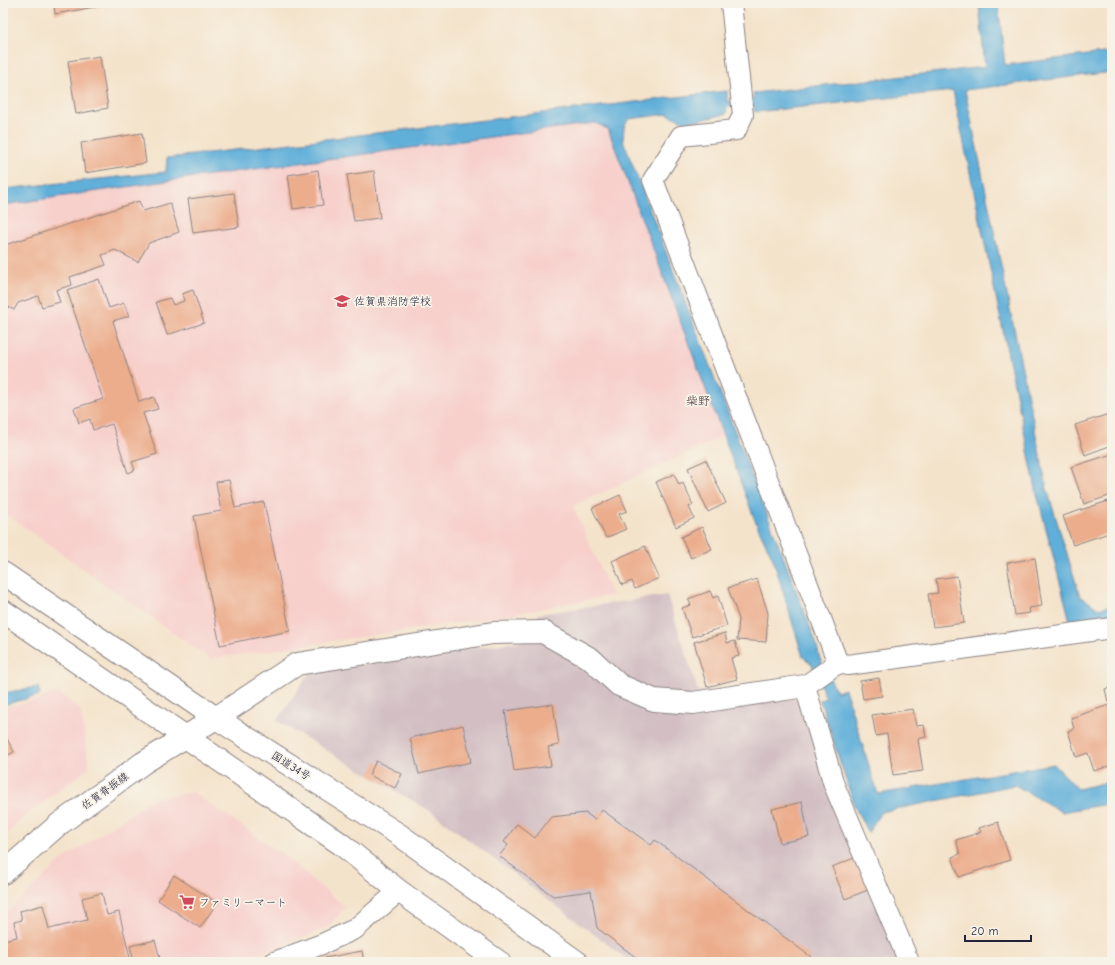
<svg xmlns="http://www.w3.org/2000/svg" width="1115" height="965" font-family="'Comic Neue','Klee One',sans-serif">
<rect width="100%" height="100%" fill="#f7f3e8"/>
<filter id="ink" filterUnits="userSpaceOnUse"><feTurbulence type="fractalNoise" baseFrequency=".025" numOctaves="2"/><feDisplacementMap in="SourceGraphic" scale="8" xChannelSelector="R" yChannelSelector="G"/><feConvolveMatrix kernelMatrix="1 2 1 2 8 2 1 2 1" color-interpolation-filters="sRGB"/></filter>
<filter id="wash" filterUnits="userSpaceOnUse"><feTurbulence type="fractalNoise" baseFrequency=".012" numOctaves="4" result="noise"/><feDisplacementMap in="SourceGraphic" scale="16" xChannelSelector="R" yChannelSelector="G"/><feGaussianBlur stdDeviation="0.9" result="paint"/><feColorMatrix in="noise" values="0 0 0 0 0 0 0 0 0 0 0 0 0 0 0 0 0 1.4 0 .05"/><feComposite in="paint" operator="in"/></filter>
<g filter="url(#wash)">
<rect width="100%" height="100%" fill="#f4e3cb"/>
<path fill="#f7d0cc" d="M 610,114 L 730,433 L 573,506 L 612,595 L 509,615 L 210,659 L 3,512 L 3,199 Z
M 59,693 L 81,711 L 89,768 L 21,819 L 3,840 L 3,708 Z
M 193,792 L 282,854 L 345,907 L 328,928 L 239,962 L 3,962 L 3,916 L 62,860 L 154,798 Z"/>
<path fill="#d2bec3" d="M 667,595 L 698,691 L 803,700 L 903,962 L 631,962 L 430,811 L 277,721 L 310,672 L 521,641 L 539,614 Z"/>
<path fill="#5eafd9" stroke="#40688a" d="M 979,3 L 998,3 L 1005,65 L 1112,52 L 1112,72 L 965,90 L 1047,489 L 1080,596 L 1099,609 L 1112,605 L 1112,616 L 1101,619 L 1070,621 L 1037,494 L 953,91 L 755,112 L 753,104 L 727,107 L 726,114 L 687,123 L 668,114 L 629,119 L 624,127 L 623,140 L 816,642 L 820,659 L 837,692 L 845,689 L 878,794 L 1054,764 L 1078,789 L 1112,781 L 1112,803 L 1062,812 L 1015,785 L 881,812 L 868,833 L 854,805 L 820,700 L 826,698 L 811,663 L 803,657 L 773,559 L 756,523 L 608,129 L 595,123 L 181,179 L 3,205 L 3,189 L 166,172 L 167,158 L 727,91 L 727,102 L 753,99 L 754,93 L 985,67 Z
M 38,687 L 40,695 L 3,705 L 3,693 Z"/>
<g id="blocks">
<path fill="#ecad8d" d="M 54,3 L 112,3 L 112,4 L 55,14 Z
M 100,56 L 108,108 L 76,114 L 68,61 Z
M 142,133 L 146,163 L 85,173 L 81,143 Z
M 318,170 L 323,205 L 293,209 L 288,175 Z
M 374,171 L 380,218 L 354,221 L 347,175 Z
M 234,193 L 239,227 L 193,233 L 188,199 Z
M 139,201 L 143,211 L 170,203 L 179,232 L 149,243 L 138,262 L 115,250 L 102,255 L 106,265 L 70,277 L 72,285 L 56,290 L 60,302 L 42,307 L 38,296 L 18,303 L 14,310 L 3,304 L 3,242 L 8,244 Z
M 99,279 L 109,308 L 124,303 L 129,316 L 113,321 L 139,402 L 154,397 L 158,409 L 143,413 L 157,454 L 132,462 L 135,470 L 128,473 L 112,424 L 93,430 L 90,419 L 79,423 L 74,408 L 103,399 L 67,290 Z
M 193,290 L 204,323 L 167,335 L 156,302 L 170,298 L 173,305 L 184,301 L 182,294 Z
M 1112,413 L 1112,445 L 1085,455 L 1075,425 Z
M 1112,454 L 1112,495 L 1084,504 L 1071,467 Z
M 706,460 L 726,503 L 708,512 L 688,468 Z
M 674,474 L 679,485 L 683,483 L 693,505 L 689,507 L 694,518 L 676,527 L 656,482 Z
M 229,480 L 235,508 L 264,502 L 290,631 L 220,645 L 194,516 L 221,511 L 216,482 Z
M 620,495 L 627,511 L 619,514 L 626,529 L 606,538 L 592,508 Z
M 1108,501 L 1112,513 L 1112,532 L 1073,545 L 1063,516 Z
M 702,527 L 712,549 L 691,558 L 681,537 Z
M 645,546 L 659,578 L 635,589 L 632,581 L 622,585 L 612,561 Z
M 1035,558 L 1042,606 L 1029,608 L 1030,613 L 1015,615 L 1007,563 Z
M 957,576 L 964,623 L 933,627 L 928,594 L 938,593 L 936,579 Z
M 757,579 L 768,613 L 766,642 L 737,640 L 739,619 L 728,588 Z
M 710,591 L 713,598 L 718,596 L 727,626 L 692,637 L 682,608 L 691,605 L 688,599 Z
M 725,633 L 727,643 L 735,641 L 739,656 L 731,658 L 737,679 L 707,687 L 694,642 Z
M 879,678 L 882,696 L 863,699 L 860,681 Z
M 1112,687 L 1112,701 L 1108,702 L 1105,689 Z
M 553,704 L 559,745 L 548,747 L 551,766 L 514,771 L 505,711 Z
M 1109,705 L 1112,713 L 1112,733 L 1109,734 L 1112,742 L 1112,765 L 1094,771 L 1088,753 L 1076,757 L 1068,731 L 1074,729 L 1071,718 Z
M 913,709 L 916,726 L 924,725 L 926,737 L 918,739 L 923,771 L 893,775 L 887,734 L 876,736 L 872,715 Z
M 463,725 L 471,762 L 419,774 L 410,738 Z
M 3,731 L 14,752 L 3,758 Z
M 376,761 L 402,774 L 395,788 L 369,775 Z
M 802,802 L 809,837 L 780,843 L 772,809 Z
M 602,810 L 651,845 L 655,840 L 811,957 L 807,962 L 642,962 L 597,928 L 591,891 L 553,896 L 499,856 L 508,845 L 504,842 L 517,824 L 535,838 L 551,817 L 586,813 L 595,820 Z
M 998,822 L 1010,860 L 959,877 L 952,857 L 960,854 L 956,840 L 981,832 L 979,828 Z
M 859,856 L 873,888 L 845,899 L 832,867 Z
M 174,875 L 217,903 L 200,928 L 158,900 Z
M 102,893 L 107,915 L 119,912 L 131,962 L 3,962 L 3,940 L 17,937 L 14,922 L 22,920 L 20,911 L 43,905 L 49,929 L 87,920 L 82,898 Z
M 155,940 L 161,962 L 134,962 L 130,946 Z
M 362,951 L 364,962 L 320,962 L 319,959 Z"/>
</g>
</g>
<g filter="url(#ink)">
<use href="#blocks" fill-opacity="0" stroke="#8b8283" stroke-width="1"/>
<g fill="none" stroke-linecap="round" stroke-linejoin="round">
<defs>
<path id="minor" d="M 731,3 L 743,115 L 736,130 L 681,136 L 653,180 L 838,663
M 274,962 L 322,944 L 355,929 L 399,891
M 909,962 L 834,785 L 805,686 L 838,663 L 848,665 L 1112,628"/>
<path id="tertiary" d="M 216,718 L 297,664 L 493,633 L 543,632 L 591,659 L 619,685 L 654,700 L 693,703 L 805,686"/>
<path id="primary" d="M 3,873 L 58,825 L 143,763 L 216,718"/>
<path id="trunk" d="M 3,573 L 216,718 L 398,834 L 577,962
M 3,611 L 341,844 L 399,891 L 499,962"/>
</defs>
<use href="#minor" stroke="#8b8283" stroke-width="22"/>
<use href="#tertiary" stroke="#8b8283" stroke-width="24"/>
<use href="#primary" stroke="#8b8283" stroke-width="24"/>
<use href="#trunk" stroke="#8b8283" stroke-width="24"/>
<use href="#minor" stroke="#fff" stroke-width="20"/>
<use href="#tertiary" stroke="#fff" stroke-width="22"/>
<use href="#primary" stroke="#fff" stroke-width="22"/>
<use href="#trunk" stroke="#fff" stroke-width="22"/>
</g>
</g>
<defs>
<symbol id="university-bare" viewBox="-9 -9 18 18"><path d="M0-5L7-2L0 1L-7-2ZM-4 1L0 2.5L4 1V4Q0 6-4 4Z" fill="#d1495b" stroke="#f7f3e8" stroke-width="2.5" paint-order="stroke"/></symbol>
<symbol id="supermarket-bare" viewBox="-9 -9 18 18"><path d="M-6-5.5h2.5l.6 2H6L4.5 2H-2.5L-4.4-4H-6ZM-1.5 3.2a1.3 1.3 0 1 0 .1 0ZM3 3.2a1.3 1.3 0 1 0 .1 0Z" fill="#d1495b" stroke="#f7f3e8" stroke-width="2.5" paint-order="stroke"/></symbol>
</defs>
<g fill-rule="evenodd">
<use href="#university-bare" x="331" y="290" width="22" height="22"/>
<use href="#supermarket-bare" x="176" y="891" width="22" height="22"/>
</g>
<g text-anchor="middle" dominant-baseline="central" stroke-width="3.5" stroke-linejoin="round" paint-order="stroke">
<g font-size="11" fill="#22223b" stroke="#f7f3e8" text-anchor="start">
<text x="354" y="301">佐賀県消防学校</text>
<text x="199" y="902">ファミリーマート</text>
</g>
<g font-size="11" fill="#22223b" stroke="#f7f3e8">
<text transform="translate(291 766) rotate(32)">国道34号</text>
<text transform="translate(105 791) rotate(-36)">佐賀脊振線</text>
</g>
<g font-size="12" font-weight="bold" fill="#695358" stroke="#f7f3e8">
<text x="698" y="401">柴野</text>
</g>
</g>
<rect width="1115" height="965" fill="none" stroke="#f7f3e8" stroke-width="16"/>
<path d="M965 935v6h66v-6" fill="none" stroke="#22223b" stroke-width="2"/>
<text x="971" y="935" font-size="12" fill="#22223b" stroke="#f7f3e8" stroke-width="3" paint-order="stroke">20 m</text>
</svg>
